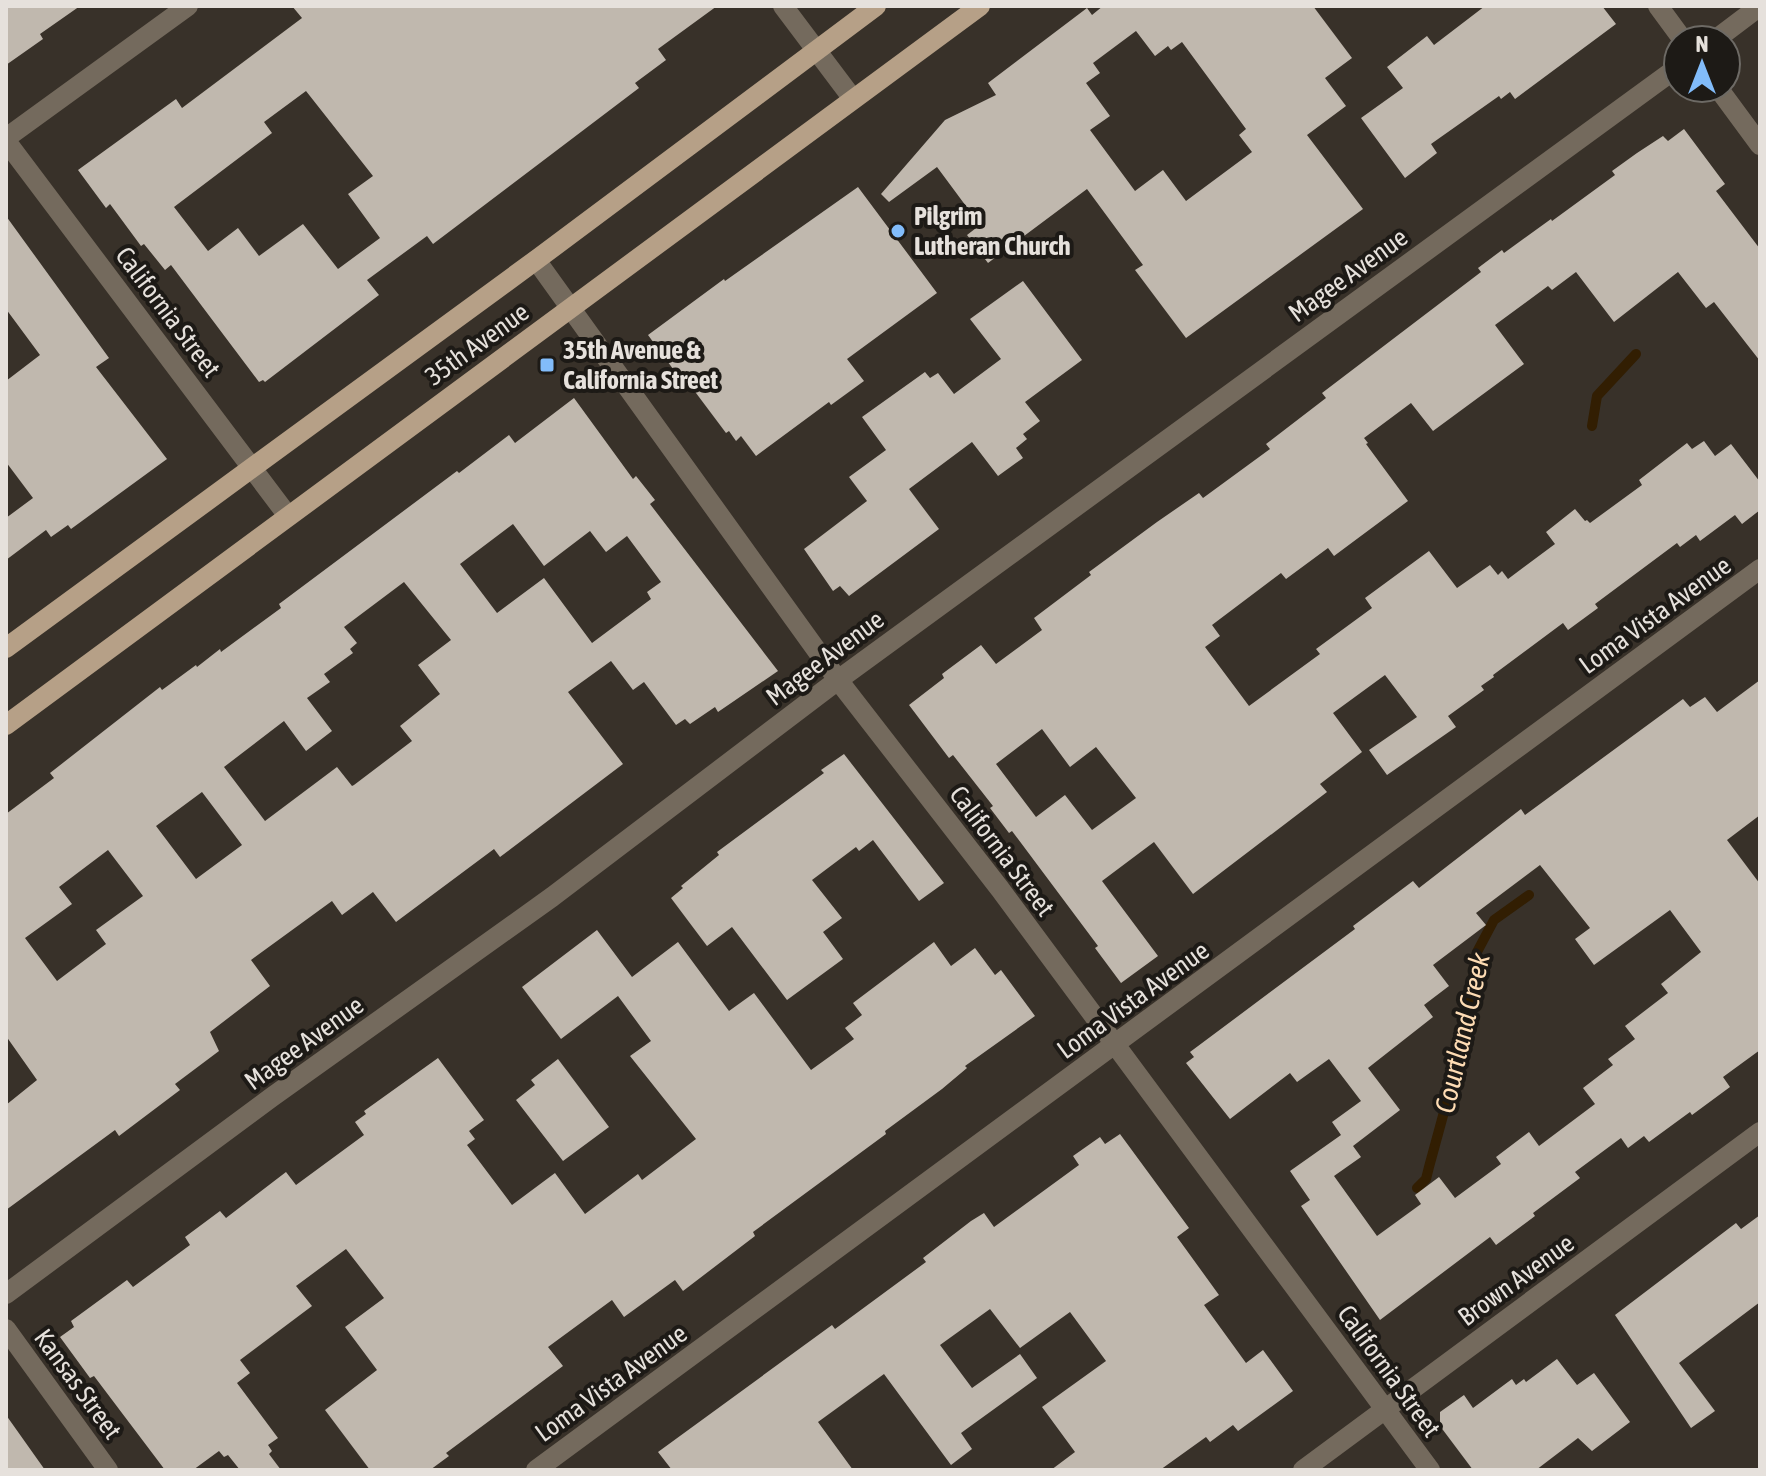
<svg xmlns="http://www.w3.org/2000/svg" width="1766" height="1476" font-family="'Asap Condensed',sans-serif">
<rect width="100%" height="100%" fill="#383129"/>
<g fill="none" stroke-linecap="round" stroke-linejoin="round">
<path stroke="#321e02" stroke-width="10" d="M 1592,426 L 1597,396 L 1636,354
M 1417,1188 L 1426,1179 L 1429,1167 L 1465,1035 L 1477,952 L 1494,920 L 1529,895"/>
</g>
<path fill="#c0b8ae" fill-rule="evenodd" d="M 6,6 L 80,6 L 40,34 L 43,39 L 6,65 Z
M 292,6 L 717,6 L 658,49 L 666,60 L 635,83 L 639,88 L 433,244 L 427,236 L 367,280 L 379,295 L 265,382 L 263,380 L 259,382 L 171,265 L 165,270 L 144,244 L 141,246 L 110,204 L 106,208 L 78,170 L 176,99 L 182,108 L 302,18 ZM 306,91 L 373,176 L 348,194 L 380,238 L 338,269 L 303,224 L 259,256 L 238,228 L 208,251 L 174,207 L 272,133 L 264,122 Z
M 1103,6 L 1313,6 L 1352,58 L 1325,78 L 1346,106 L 1307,135 L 1363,209 L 1186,338 L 1135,270 L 1143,265 L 1087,189 L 988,263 L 967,235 L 980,225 L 937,167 L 889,202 L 881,194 L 945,120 L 996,95 L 988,83 L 1087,8 L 1092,15 ZM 1136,31 L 1155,56 L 1168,46 L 1171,50 L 1182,42 L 1246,129 L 1239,135 L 1252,152 L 1186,201 L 1163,170 L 1135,191 L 1090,130 L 1110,116 L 1086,83 L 1100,73 L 1093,63 Z
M 1485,6 L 1602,6 L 1616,24 L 1515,99 L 1510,92 L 1501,99 L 1499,96 L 1431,144 L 1437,153 L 1405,178 L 1361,118 L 1403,88 L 1387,67 L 1427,36 L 1434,45 Z
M 1684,129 L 1725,184 L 1716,191 L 1760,249 L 1760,361 L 1714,302 L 1706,308 L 1678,272 L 1614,322 L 1576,272 L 1552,290 L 1548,286 L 1495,325 L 1524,364 L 1433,431 L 1411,403 L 1364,438 L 1368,443 L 1366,444 L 1408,501 L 1334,556 L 1328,548 L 1286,579 L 1281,573 L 1212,625 L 1220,636 L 1205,647 L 1249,706 L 1320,654 L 1316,649 L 1372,608 L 1365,598 L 1429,551 L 1457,588 L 1490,565 L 1498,575 L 1502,571 L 1508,579 L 1555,544 L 1546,532 L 1575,509 L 1585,521 L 1587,520 L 1590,523 L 1642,485 L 1639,480 L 1687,443 L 1692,449 L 1704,441 L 1715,456 L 1731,444 L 1760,482 L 1760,510 L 1742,524 L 1735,515 L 1700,541 L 1696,535 L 1680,547 L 1677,543 L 1595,604 L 1598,608 L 1568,630 L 1563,623 L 1493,675 L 1494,677 L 1481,686 L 1484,690 L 1448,716 L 1456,727 L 1387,775 L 1369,750 L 1417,717 L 1385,675 L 1333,713 L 1362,752 L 1320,784 L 1327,792 L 1193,894 L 1154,842 L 1102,881 L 1158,956 L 1121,983 L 1095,948 L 1098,946 L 1012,831 L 1009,833 L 990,808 L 993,806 L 953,755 L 949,758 L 909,705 L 944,678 L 942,674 L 981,645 L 996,664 L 1042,630 L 1034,618 L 1091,575 L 1089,572 L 1157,522 L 1199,493 L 1203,498 L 1270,449 L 1266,444 L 1326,398 L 1322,393 L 1481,272 L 1478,268 L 1502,250 L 1504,253 L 1551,219 L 1552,221 L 1615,175 L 1612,171 L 1637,153 L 1663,136 L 1668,141 ZM 1042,729 L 1070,767 L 1096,747 L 1136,798 L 1092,830 L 1065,795 L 1036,817 L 996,764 Z
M 858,187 L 937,293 L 847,359 L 864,381 L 831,405 L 829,402 L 756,456 L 741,436 L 736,441 L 729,431 L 726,433 L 693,389 L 690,392 L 648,335 L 724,279 L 725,281 Z
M 6,216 L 109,358 L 96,367 L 167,459 L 71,529 L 68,525 L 51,537 L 46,530 L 6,560 L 6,518 L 33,498 L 6,462 L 6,381 L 40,355 L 6,309 Z
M 1023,281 L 1082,360 L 1025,402 L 1040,421 L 1023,434 L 1027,439 L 1016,448 L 1023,458 L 998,476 L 972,442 L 909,489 L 939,529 L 849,596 L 840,586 L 833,591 L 804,549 L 867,501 L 849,477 L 886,450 L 862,417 L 925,372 L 930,378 L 938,373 L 954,394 L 1001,359 L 970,319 Z
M 574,398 L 633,479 L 636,476 L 655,500 L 650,504 L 778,671 L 718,712 L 715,707 L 690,724 L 685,719 L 676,725 L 644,682 L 633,690 L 611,661 L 568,692 L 623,764 L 500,857 L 494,849 L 396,922 L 373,892 L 342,915 L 332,901 L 251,960 L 270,986 L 210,1032 L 219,1051 L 175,1084 L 180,1090 L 119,1136 L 115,1130 L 6,1210 L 6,1105 L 37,1080 L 6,1036 L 6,814 L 54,778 L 50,773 L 160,687 L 162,690 L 196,665 L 197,667 L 220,649 L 221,652 L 281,608 L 279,604 L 457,471 L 459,473 L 509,435 L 515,443 ZM 513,524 L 544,566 L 590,531 L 606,552 L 627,536 L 661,582 L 647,592 L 651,599 L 592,643 L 544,578 L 497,613 L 460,564 ZM 404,582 L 451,640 L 418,665 L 440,694 L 400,726 L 412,741 L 354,785 L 352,786 L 337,767 L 265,821 L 224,767 L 284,721 L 306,751 L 332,731 L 307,698 L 330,682 L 324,674 L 353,653 L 350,649 L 357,643 L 344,627 ZM 202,792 L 242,845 L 196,879 L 156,826 ZM 108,850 L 143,896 L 96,930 L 106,944 L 57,981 L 25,938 L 72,904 L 59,887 Z
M 1760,680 L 1760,815 L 1727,840 L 1760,884 L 1760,1050 L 1723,1077 L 1730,1087 L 1692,1115 L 1690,1112 L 1649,1142 L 1644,1136 L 1628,1148 L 1621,1138 L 1575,1172 L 1580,1178 L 1533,1213 L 1535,1216 L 1496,1245 L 1490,1237 L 1380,1320 L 1301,1206 L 1310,1200 L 1290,1171 L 1341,1135 L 1332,1122 L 1361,1101 L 1329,1059 L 1297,1082 L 1290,1073 L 1230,1119 L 1186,1063 L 1194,1057 L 1190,1052 L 1355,929 L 1353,926 L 1413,881 L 1419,888 L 1521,809 L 1525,815 L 1683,699 L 1690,707 L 1705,697 L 1717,712 ZM 1540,865 L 1590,928 L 1575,939 L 1594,965 L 1670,910 L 1701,952 L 1661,984 L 1668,993 L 1625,1026 L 1635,1039 L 1608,1059 L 1613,1065 L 1583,1088 L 1595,1104 L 1539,1146 L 1529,1132 L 1496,1157 L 1501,1164 L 1455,1198 L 1439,1177 L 1415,1195 L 1421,1204 L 1377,1236 L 1334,1176 L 1361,1157 L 1353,1146 L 1400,1110 L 1368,1068 L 1433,1017 L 1424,1005 L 1449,986 L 1433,965 L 1486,925 L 1476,913 Z
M 844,754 L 944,883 L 919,901 L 873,840 L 859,851 L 856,847 L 812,880 L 842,918 L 823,932 L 843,959 L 787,1000 L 732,927 L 707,946 L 671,898 L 683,888 L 681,886 L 719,855 L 717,852 L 824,773 L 821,770 Z
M 597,930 L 632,977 L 678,942 L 729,1011 L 754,993 L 811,1070 L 854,1039 L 845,1028 L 862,1015 L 853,1003 L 934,942 L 951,966 L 975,948 L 995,975 L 1001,970 L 1035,1016 L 965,1066 L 967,1068 L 942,1089 L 885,1131 L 886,1134 L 753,1232 L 755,1236 L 683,1291 L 675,1280 L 624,1317 L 612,1300 L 548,1347 L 563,1366 L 446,1453 L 449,1456 L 430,1470 L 370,1470 L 325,1410 L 377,1370 L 345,1327 L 384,1298 L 346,1249 L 296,1286 L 312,1306 L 240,1360 L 250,1373 L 237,1383 L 278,1438 L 268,1445 L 272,1451 L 269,1454 L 281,1470 L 240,1470 L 228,1455 L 224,1457 L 219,1451 L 193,1470 L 165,1470 L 94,1376 L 90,1378 L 60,1337 L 74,1327 L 71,1321 L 112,1291 L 127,1280 L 133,1287 L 190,1245 L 185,1237 L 220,1211 L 226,1218 L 286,1172 L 296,1185 L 364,1135 L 355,1122 L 366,1114 L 364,1111 L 438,1058 L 484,1120 L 469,1131 L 475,1139 L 467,1145 L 512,1205 L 555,1173 L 585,1214 L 638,1174 L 642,1180 L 696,1139 L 630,1056 L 651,1041 L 618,996 L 561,1039 L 522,987 Z
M 558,1059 L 609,1127 L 563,1161 L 516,1100 L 535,1085 L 531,1080 Z
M 1120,1134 L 1189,1228 L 1177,1237 L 1219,1295 L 1204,1305 L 1246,1363 L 1263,1350 L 1293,1391 L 1238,1431 L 1233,1425 L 1210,1442 L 1206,1437 L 1160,1470 L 1051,1470 L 1075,1452 L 1042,1407 L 1106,1361 L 1070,1312 L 1020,1348 L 990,1309 L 940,1345 L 972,1388 L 1020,1354 L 1037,1378 L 961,1433 L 972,1449 L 951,1465 L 884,1374 L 818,1422 L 853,1470 L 672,1470 L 658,1452 L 832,1325 L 835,1329 L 926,1262 L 923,1258 L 971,1221 L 984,1213 L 994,1227 L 1079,1165 L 1073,1156 L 1100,1137 L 1105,1144 Z
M 1760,1215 L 1760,1302 L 1679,1363 L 1715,1411 L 1691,1428 L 1615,1315 L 1736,1223 L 1741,1229 Z
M 1557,1359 L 1577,1385 L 1594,1373 L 1630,1422 L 1592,1451 L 1578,1438 L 1536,1470 L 1473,1470 L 1440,1426 L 1440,1412 L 1464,1395 L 1473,1408 L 1512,1379 L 1516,1385 L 1524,1379 L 1526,1382 Z
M 6,1415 L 45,1470 L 6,1470 Z"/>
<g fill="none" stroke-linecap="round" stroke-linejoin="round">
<path stroke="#746a5d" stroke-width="20" d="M 783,6 L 853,99
M 1658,6 L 1683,40
M 1715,40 L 1760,6
M 1718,88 L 1760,145
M 6,138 L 188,6
M 6,141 L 288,516
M 536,260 L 838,680 L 1000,889 L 1430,1470
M 6,1294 L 272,1097 L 552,897 L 838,680 L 1678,67
M 6,1329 L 108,1470
M 536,1470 L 1760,569
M 1303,1470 L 1760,1132"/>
<path stroke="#b6a087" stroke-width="20" d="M 6,648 L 536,260 L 876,6
M 6,725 L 980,6"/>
</g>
<g fill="#82bcfa" stroke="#1d1a16" stroke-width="3">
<circle cx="898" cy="231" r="8"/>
<rect x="539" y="357" width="16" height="16" rx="4"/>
</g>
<g text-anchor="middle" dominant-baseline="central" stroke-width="8" stroke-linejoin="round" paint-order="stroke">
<g font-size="26" font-weight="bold" fill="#e6e1dc" stroke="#1d1a16" text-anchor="start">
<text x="914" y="216">Pilgrim<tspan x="914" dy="30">Lutheran Church</tspan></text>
<text x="563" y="350">35th Avenue &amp;<tspan x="563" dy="30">California Street</tspan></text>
</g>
<g font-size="26" fill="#e6e1dc" stroke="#1d1a16">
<text transform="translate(1348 275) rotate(-36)">Magee Avenue</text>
<text transform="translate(168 312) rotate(53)">California Street</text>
<text transform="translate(477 344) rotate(-36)">35th Avenue</text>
<text transform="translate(1655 615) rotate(-36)">Loma Vista Avenue</text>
<text transform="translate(825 658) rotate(-37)">Magee Avenue</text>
<text transform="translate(1002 851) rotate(53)">California Street</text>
<text transform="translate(1133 1000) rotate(-36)">Loma Vista Avenue</text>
<text transform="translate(304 1043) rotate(-36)">Magee Avenue</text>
<text transform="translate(1516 1280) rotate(-36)">Brown Avenue</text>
<text transform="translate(1389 1371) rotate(54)">California Street</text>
<text transform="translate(611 1383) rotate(-36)">Loma Vista Avenue</text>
<text transform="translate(78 1384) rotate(54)">Kansas Street</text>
</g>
<g font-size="28" font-style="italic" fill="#fedcb4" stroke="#1d1a16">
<text transform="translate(1462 1033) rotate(-77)">Courtland Creek</text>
</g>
</g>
<rect width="1766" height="1476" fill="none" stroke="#e6e1dc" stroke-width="16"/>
<g transform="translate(1702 64)"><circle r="38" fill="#1d1a16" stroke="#6d6a65" stroke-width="2"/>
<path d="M0-6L14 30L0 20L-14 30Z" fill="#82bcfa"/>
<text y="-12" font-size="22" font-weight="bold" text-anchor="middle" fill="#e6e1dc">N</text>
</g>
</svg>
